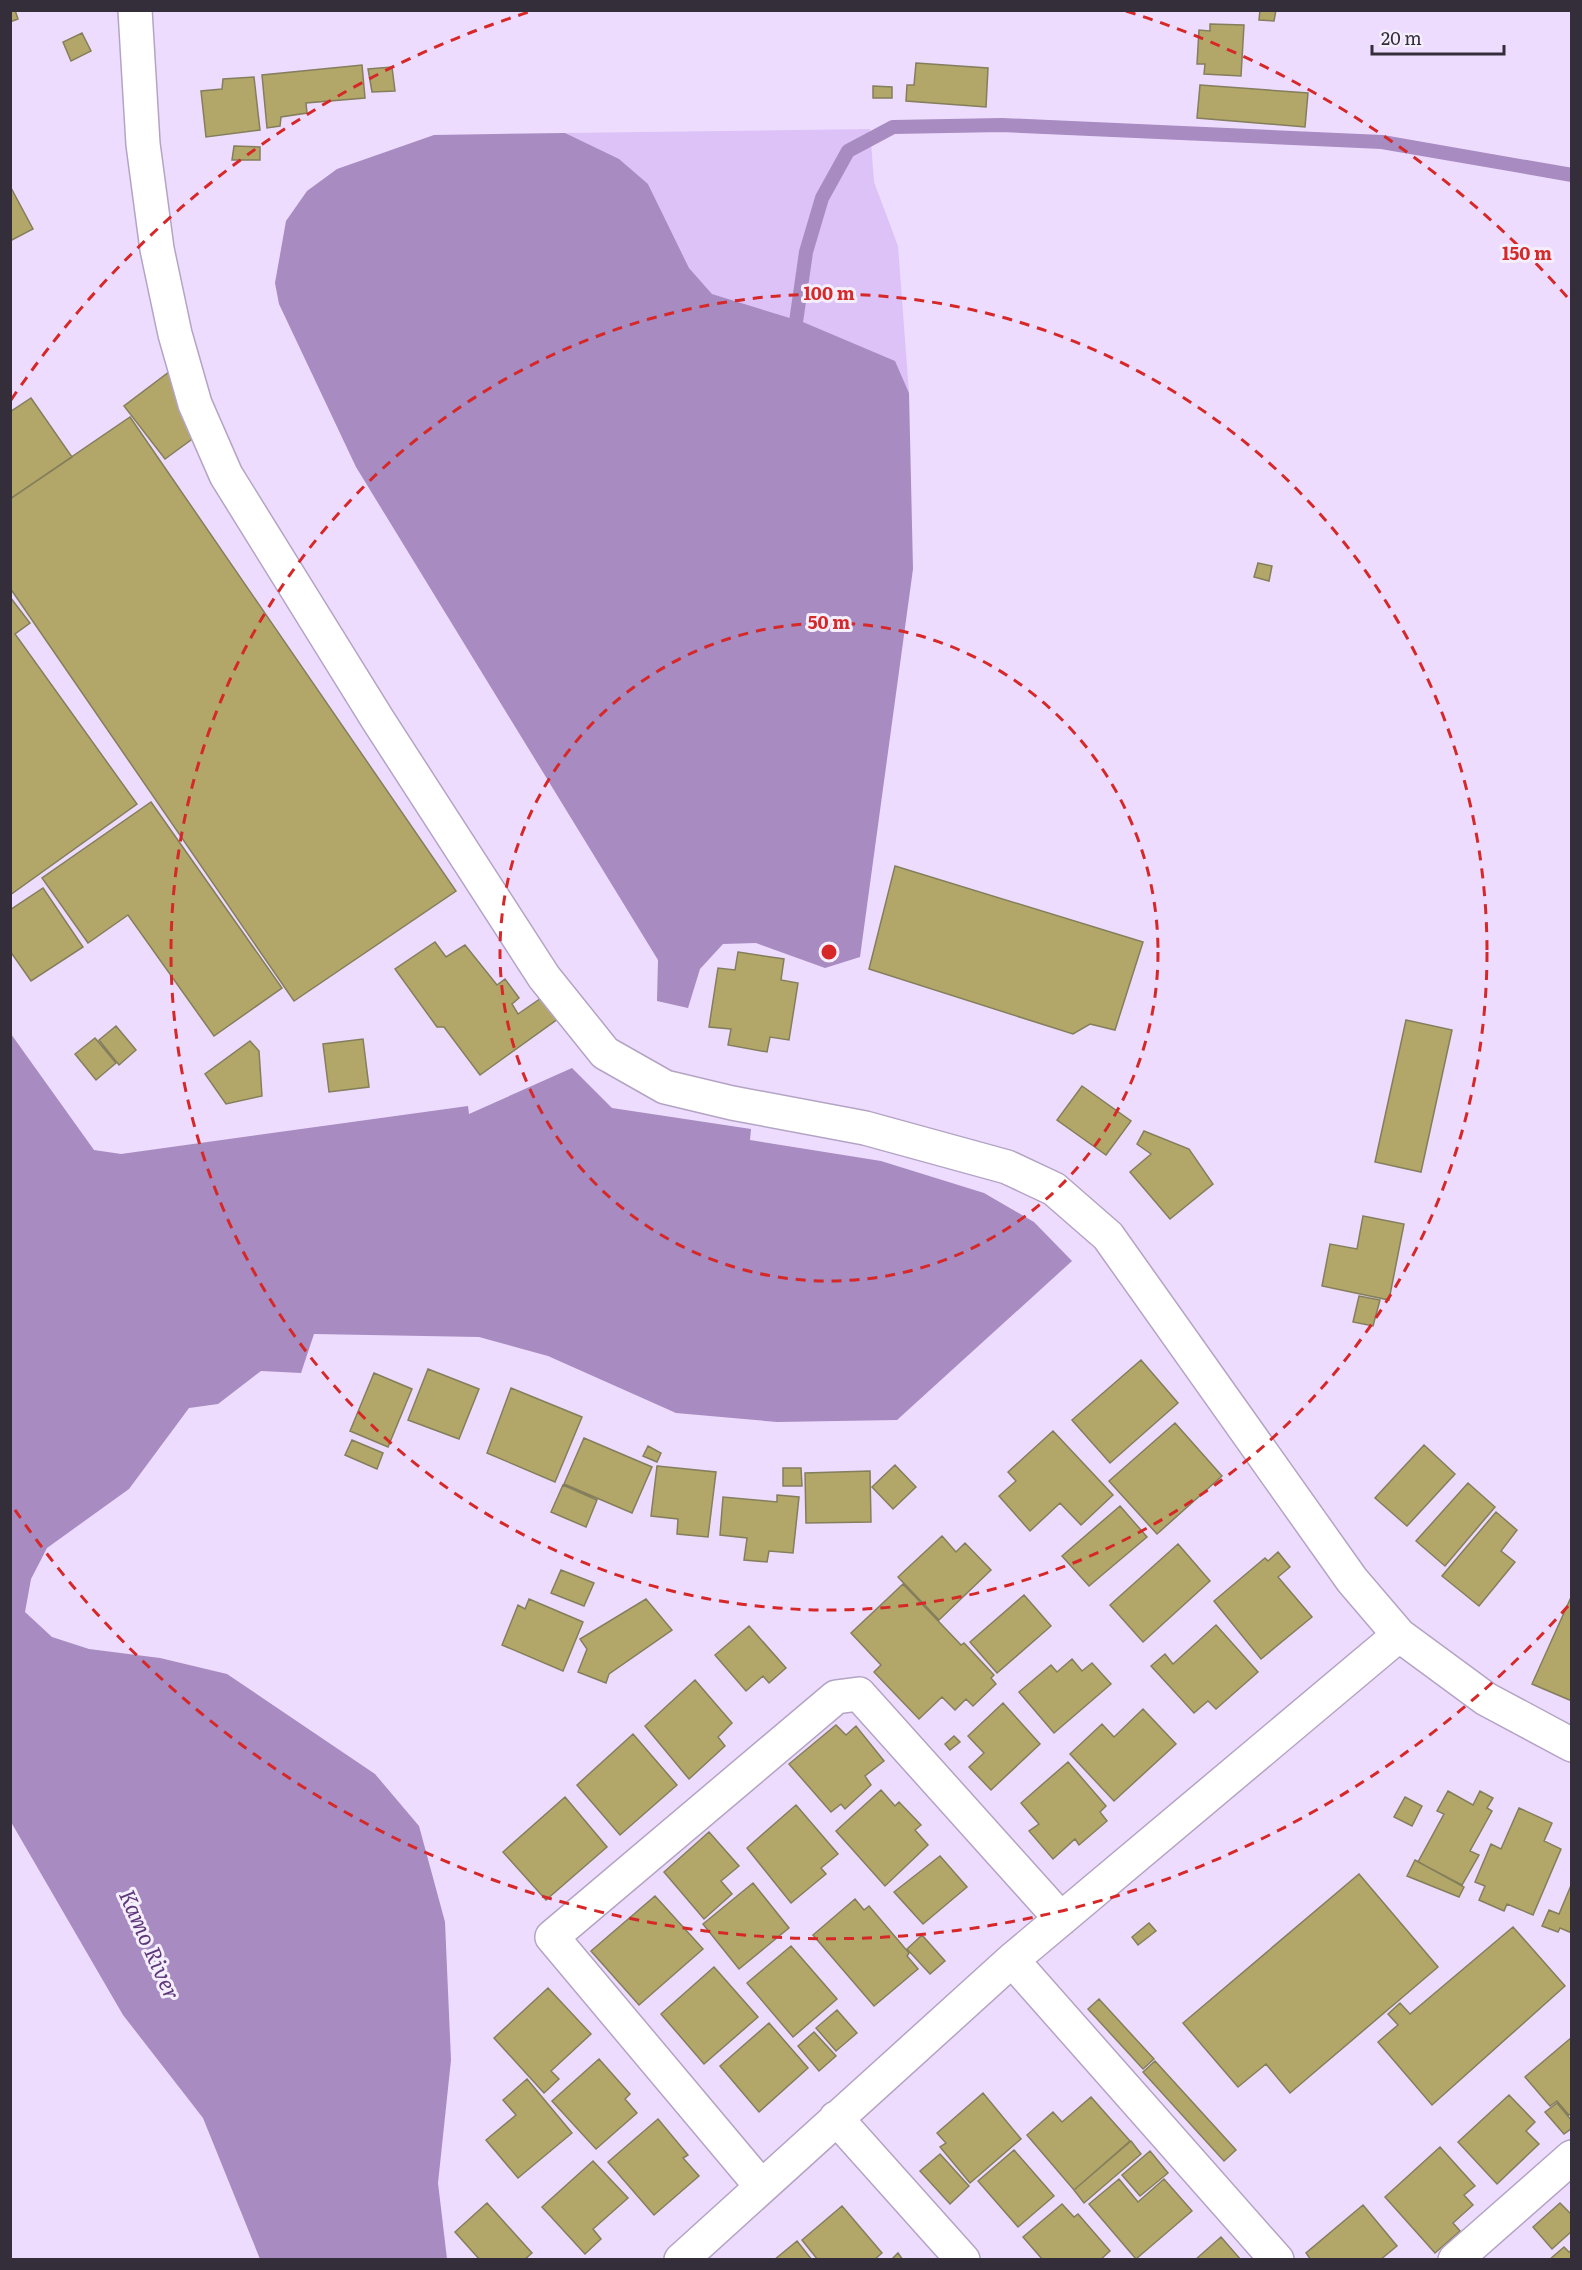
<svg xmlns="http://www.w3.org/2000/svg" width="1582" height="2270" font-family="Literata,serif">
<rect width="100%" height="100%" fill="#eddcfe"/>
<path fill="#dcc2f6" d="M 870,129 L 874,182 L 898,246 L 909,393 L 894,361 L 803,322 L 712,294 L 689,268 L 648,184 L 565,133 Z"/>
<path fill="#a78bc1" d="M 565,133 L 619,159 L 648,184 L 689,268 L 712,294 L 803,322 L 895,361 L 909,393 L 913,569 L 860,957 L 825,968 L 756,943 L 723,944 L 700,969 L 688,1008 L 657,1001 L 658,960 L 356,467 L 279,304 L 275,283 L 286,221 L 307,191 L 337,169 L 434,135 Z
M 11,1034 L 94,1150 L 121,1154 L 468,1106 L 469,1114 L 572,1068 L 612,1108 L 751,1129 L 750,1140 L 881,1161 L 984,1193 L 1034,1222 L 1072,1261 L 897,1420 L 777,1422 L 676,1413 L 548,1356 L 479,1337 L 314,1334 L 301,1373 L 261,1371 L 218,1404 L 189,1408 L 129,1489 L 47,1548 L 31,1579 L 25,1612 L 52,1637 L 89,1649 L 160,1658 L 227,1674 L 375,1774 L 419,1826 L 445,1922 L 451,2060 L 438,2183 L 447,2259 L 260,2259 L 203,2118 L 123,2015 L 11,1822 Z"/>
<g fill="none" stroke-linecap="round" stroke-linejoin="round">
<path stroke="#a78bc1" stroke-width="14" d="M 794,336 L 806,252 L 822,198 L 848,151 L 893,127 L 1002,125 L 1382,142 L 1572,175"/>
</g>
<path fill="#b2a768" stroke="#847e5c" stroke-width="1.5" d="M 10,10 L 15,10 L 18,19 L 10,22 Z
M 1260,10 L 1276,10 L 1274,21 L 1259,20 Z
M 1210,24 L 1244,25 L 1241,76 L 1204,74 L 1205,64 L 1197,64 L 1199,30 L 1210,31 Z
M 82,33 L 91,51 L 71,61 L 63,42 Z
M 916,63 L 988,68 L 986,107 L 906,101 L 907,85 L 914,85 Z
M 362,65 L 365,98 L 306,103 L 307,113 L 281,117 L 280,126 L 267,128 L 262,75 Z
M 392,67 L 395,91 L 372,92 L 368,69 Z
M 254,77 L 260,130 L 206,137 L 201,91 L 222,89 L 223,79 Z
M 1200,85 L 1308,93 L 1305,127 L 1197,118 Z
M 873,86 L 892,87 L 892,98 L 873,98 Z
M 234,146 L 260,147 L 260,160 L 232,160 Z
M 10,186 L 33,229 L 10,241 Z
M 169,372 L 195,437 L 165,459 L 124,406 Z
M 31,398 L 72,457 L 10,499 L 10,412 Z
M 130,417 L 456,891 L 294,1001 L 10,588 L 10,499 Z
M 1258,563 L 1272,566 L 1269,581 L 1254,577 Z
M 10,597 L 30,623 L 15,634 L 137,804 L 10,895 Z
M 151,802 L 282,988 L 214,1036 L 128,915 L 88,943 L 42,878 Z
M 895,866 L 1143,942 L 1115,1030 L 1090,1024 L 1073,1034 L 869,969 Z
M 43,888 L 83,947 L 31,981 L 10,951 L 10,910 Z
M 435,942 L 446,957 L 465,945 L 497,985 L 505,979 L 519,998 L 512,1004 L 518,1014 L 547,994 L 562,1016 L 480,1075 L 444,1027 L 437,1027 L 395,969 Z
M 738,952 L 784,959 L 781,980 L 798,983 L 789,1040 L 770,1037 L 767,1052 L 728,1045 L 731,1029 L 709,1027 L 718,968 L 735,970 Z
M 1406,1020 L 1452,1030 L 1421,1172 L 1375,1162 Z
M 116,1026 L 136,1050 L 119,1065 L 99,1040 Z
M 95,1038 L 116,1063 L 96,1080 L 75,1054 Z
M 363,1039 L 369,1087 L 329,1092 L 323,1044 Z
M 250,1041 L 259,1051 L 262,1096 L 226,1104 L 205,1074 Z
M 1082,1086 L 1131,1121 L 1106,1155 L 1057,1120 Z
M 1144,1131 L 1189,1149 L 1213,1184 L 1170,1219 L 1130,1172 L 1151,1154 L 1137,1144 Z
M 1363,1216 L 1404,1224 L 1389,1300 L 1322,1286 L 1330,1244 L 1357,1249 Z
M 1359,1296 L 1380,1300 L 1373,1326 L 1353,1322 Z
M 1141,1360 L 1178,1403 L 1110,1463 L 1072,1420 Z
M 428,1369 L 479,1389 L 459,1439 L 408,1420 Z
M 374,1373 L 412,1389 L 388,1447 L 350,1431 Z
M 511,1388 L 582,1417 L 555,1482 L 487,1453 Z
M 1175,1423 L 1222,1476 L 1157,1534 L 1109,1481 Z
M 1053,1431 L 1113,1495 L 1081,1525 L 1060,1503 L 1030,1531 L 999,1496 L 1016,1481 L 1008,1472 Z
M 584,1438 L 652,1467 L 632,1513 L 564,1484 Z
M 352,1440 L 383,1453 L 377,1469 L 345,1455 Z
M 1424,1445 L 1455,1474 L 1407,1526 L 1375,1498 Z
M 648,1446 L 661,1453 L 657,1462 L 643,1456 Z
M 895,1465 L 916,1487 L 893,1509 L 872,1487 Z
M 657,1466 L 716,1472 L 708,1537 L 677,1534 L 678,1519 L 651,1516 Z
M 783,1468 L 801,1468 L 802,1486 L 783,1486 Z
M 870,1471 L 871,1522 L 806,1523 L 805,1473 Z
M 1468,1483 L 1495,1507 L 1445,1566 L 1416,1541 Z
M 563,1485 L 597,1500 L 586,1527 L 551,1512 Z
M 777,1495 L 799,1497 L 793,1553 L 769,1551 L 767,1562 L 744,1560 L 747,1538 L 720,1535 L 723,1497 L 777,1502 Z
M 1120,1506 L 1147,1537 L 1089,1586 L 1062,1556 Z
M 1496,1512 L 1517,1530 L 1501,1551 L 1515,1562 L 1479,1606 L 1442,1576 Z
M 942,1536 L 956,1552 L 965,1543 L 991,1570 L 939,1620 L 898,1577 Z
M 1178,1544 L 1210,1581 L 1143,1642 L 1110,1605 Z
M 1278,1552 L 1290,1567 L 1278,1577 L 1312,1617 L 1261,1659 L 1214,1601 L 1265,1558 L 1268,1561 Z
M 561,1570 L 594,1583 L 584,1606 L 551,1593 Z
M 903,1584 L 961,1645 L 964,1643 L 994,1675 L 991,1678 L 996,1684 L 973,1706 L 966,1699 L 955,1710 L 942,1697 L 919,1719 L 874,1672 L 881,1665 L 851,1633 Z
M 1024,1595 L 1051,1626 L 997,1673 L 970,1642 Z
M 1572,1595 L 1572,1701 L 1532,1684 Z
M 529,1599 L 583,1622 L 563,1671 L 502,1645 L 518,1605 L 525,1609 Z
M 646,1599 L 672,1630 L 609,1674 L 606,1683 L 578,1672 L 587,1649 L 580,1639 Z
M 1216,1625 L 1258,1672 L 1216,1709 L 1208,1701 L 1194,1713 L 1151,1666 L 1165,1654 L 1173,1664 Z
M 749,1626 L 786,1668 L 769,1683 L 763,1676 L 746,1691 L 715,1655 Z
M 1072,1659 L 1082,1671 L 1092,1663 L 1111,1684 L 1054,1733 L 1019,1692 L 1051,1665 L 1057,1672 Z
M 695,1680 L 732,1723 L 718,1737 L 725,1746 L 689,1779 L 645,1726 Z
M 1003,1703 L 1040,1744 L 991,1790 L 969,1767 L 984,1753 L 968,1736 Z
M 1143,1709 L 1176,1744 L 1114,1801 L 1070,1754 L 1102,1724 L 1114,1737 Z
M 836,1725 L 846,1735 L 856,1726 L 884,1761 L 865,1776 L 871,1785 L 845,1809 L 841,1804 L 831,1812 L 789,1764 Z
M 633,1734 L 677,1785 L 620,1835 L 577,1785 Z
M 954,1736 L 960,1742 L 950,1750 L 945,1744 Z
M 1068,1762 L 1106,1806 L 1100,1812 L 1107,1821 L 1079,1845 L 1075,1839 L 1053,1859 L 1029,1831 L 1039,1824 L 1021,1803 Z
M 881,1790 L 895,1806 L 899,1802 L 921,1825 L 915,1830 L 928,1845 L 885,1886 L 836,1831 Z
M 1448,1791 L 1473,1805 L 1480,1791 L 1493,1798 L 1487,1808 L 1492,1811 L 1470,1851 L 1479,1855 L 1462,1885 L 1418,1862 L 1444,1814 L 1437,1811 Z
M 565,1797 L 607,1847 L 546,1900 L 503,1852 Z
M 1405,1797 L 1422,1806 L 1412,1826 L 1394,1817 Z
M 796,1805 L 838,1854 L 821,1868 L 826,1874 L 791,1903 L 747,1848 Z
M 1519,1808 L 1552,1823 L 1544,1841 L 1561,1849 L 1533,1915 L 1507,1904 L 1504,1911 L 1479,1900 L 1485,1886 L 1475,1882 L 1491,1844 L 1501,1849 Z
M 709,1832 L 739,1866 L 721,1881 L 732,1894 L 704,1919 L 664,1872 Z
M 940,1856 L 967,1887 L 923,1924 L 894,1892 Z
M 1415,1860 L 1464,1887 L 1459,1897 L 1407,1876 Z
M 1359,1874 L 1438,1967 L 1290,2093 L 1266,2064 L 1238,2087 L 1183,2023 Z
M 753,1883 L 789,1928 L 739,1969 L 703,1924 Z
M 1572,1883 L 1572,1933 L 1560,1928 L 1558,1932 L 1542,1926 L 1549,1910 L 1559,1914 Z
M 655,1896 L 703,1949 L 639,2005 L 591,1951 Z
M 855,1899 L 864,1910 L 869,1906 L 909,1953 L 907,1956 L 918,1969 L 874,2006 L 813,1935 Z
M 1149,1923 L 1156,1931 L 1138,1945 L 1132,1937 Z
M 1513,1927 L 1565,1986 L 1432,2105 L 1378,2042 L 1398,2025 L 1388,2014 L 1400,2003 L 1410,2014 Z
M 922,1935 L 945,1961 L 930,1974 L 907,1949 Z
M 791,1946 L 837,1999 L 793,2037 L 747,1983 Z
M 714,1967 L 758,2017 L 704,2064 L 661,2014 Z
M 548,1988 L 591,2034 L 551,2071 L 559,2079 L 544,2093 L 494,2038 Z
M 1099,1999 L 1154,2059 L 1143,2069 L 1088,2009 Z
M 837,2010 L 857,2033 L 836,2051 L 816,2028 Z
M 769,2023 L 808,2068 L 759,2112 L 720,2066 Z
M 814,2032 L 836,2056 L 819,2071 L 798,2046 Z
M 1572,2037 L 1572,2113 L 1569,2115 L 1557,2101 L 1550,2106 L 1525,2077 Z
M 599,2059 L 630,2094 L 625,2099 L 637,2113 L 596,2149 L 552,2101 Z
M 1155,2061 L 1236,2150 L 1224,2161 L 1143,2072 Z
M 527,2079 L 572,2133 L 518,2178 L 486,2140 L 516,2115 L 503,2100 Z
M 983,2093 L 1021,2139 L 970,2183 L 940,2147 L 946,2143 L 937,2133 Z
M 1509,2095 L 1535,2122 L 1526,2131 L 1539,2144 L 1497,2184 L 1458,2142 Z
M 1091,2097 L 1130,2141 L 1074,2190 L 1027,2135 L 1053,2112 L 1062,2122 Z
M 1557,2103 L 1572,2121 L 1572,2128 L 1564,2134 L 1545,2112 Z
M 658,2119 L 688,2155 L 683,2158 L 699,2176 L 654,2215 L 608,2162 Z
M 1131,2141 L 1141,2154 L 1084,2203 L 1074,2190 Z
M 1440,2147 L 1475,2186 L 1464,2195 L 1473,2205 L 1453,2223 L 1460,2231 L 1435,2253 L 1385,2197 Z
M 1014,2150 L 1054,2196 L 1018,2227 L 978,2181 Z
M 1150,2151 L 1168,2173 L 1140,2196 L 1122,2175 Z
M 940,2154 L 969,2186 L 950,2204 L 920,2171 Z
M 593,2161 L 628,2198 L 593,2229 L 601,2239 L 585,2254 L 542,2207 Z
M 1119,2179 L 1138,2202 L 1164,2179 L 1192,2211 L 1136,2259 L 1089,2204 Z
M 487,2203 L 532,2253 L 524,2260 L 480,2260 L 455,2232 Z
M 1560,2203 L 1572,2215 L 1572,2231 L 1552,2249 L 1533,2227 Z
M 1062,2204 L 1074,2217 L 1078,2214 L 1110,2251 L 1100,2260 L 1043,2260 L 1023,2237 Z
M 1363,2205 L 1397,2246 L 1380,2260 L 1311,2260 L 1306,2253 Z
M 842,2206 L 882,2253 L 874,2260 L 818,2260 L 802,2240 Z
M 1221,2237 L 1241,2260 L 1195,2260 Z
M 797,2241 L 812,2260 L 774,2260 Z
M 1564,2247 L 1569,2252 L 1572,2250 L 1572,2260 L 1549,2260 Z
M 898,2253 L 903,2260 L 891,2260 Z"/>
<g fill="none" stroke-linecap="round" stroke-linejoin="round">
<defs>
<path id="minor" d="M 135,10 L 143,144 L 157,249 L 175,334 L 195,404 L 226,475 L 378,720 L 544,977 L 605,1053 L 665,1087 L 732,1103 L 865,1128 L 1007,1167 L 1054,1189 L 1108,1236 L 1352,1580 L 1399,1635 L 1486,1699 L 1572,1745
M 1012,1960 L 1277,2260
M 836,2118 L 963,2260
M 761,2186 L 552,1937 L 836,1697 L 859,1694 L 1061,1919
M 681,2260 L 1012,1960 L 1399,1635
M 1455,2260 L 1572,2157"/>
</defs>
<use href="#minor" stroke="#b4a4c4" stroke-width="36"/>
<use href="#minor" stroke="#fff" stroke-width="33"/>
</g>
<g fill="none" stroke="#d62828" stroke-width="3" stroke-dasharray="10 8">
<circle cx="829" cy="952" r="329"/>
<circle cx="829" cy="952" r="658"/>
<path d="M1568 1606A987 987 0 0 1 11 1504M11 400A987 987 0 0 1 532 11M1126 11A987 987 0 0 1 1568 298"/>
</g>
<g text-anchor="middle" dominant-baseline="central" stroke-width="6" stroke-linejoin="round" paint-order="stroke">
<g font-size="22" font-style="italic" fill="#5d387b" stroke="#f5eefc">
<text transform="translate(151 1944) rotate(66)">Kamo River</text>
</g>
</g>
<circle cx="829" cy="952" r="9" fill="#d62828" stroke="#f5eefc" stroke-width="3"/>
<g font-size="18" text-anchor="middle" font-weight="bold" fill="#d62828" stroke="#f5eefc" stroke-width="6" stroke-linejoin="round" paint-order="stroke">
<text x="1527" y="260">150 m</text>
<text x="829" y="300">100 m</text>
<text x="829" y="629">50 m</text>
</g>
<rect width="1582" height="2270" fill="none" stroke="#342e3a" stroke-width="24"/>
<path d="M1372 45v9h132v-9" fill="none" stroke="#342e3a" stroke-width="3"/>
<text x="1381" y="45" font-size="18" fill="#342e3a" stroke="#f5eefc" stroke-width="4.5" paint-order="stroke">20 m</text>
</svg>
